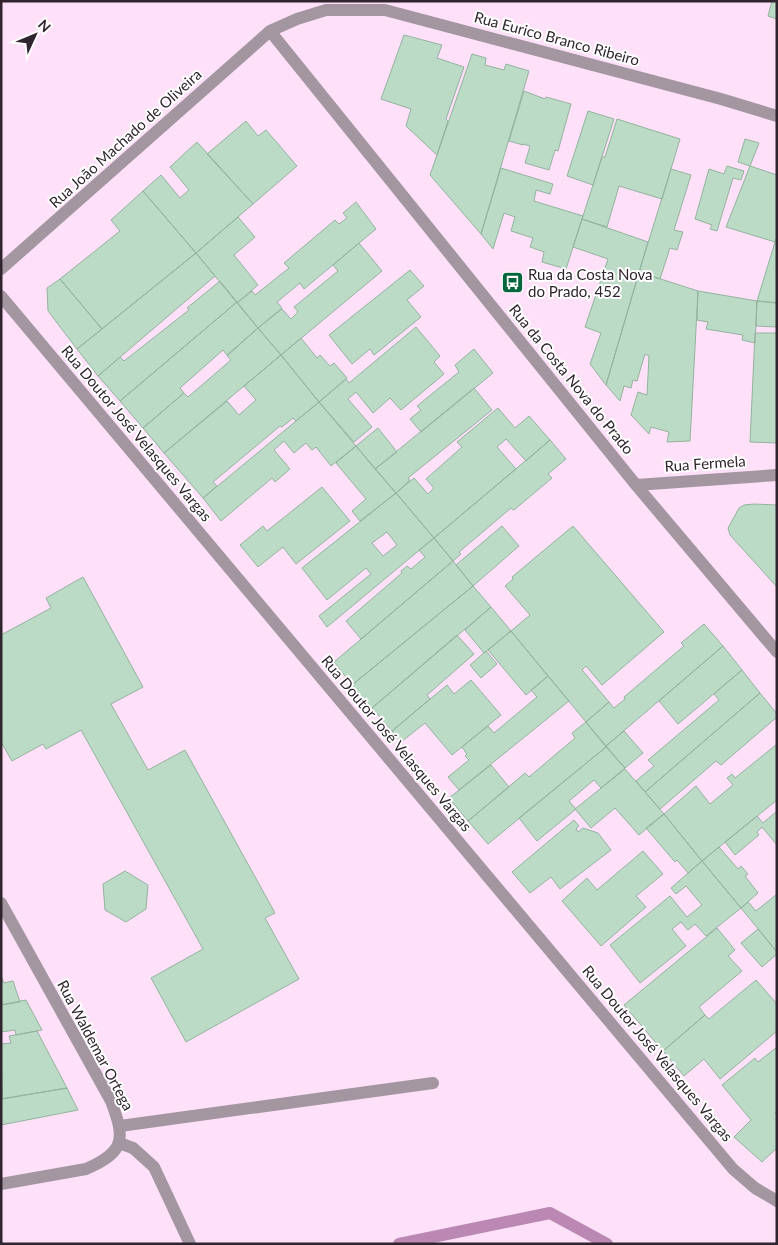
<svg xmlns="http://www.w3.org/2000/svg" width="778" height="1245" font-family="Lato,sans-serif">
<rect width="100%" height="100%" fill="#fee1f9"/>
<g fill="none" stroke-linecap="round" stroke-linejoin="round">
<path stroke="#bb88b3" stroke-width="12" d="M 399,1244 L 550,1213 L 607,1244"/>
</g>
<path fill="#bbdbc6" stroke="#93b39e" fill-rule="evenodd" d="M 772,1 L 777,1 L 777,19 L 768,16 Z
M 404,35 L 442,45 L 437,58 L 464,67 L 446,119 L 448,121 L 437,155 L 406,126 L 411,109 L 381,99 Z
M 472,54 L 486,58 L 485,65 L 504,70 L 506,64 L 529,71 L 481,234 L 430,175 Z
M 524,91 L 545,99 L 546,97 L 571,104 L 558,151 L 555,150 L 549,170 L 525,163 L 530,146 L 523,144 L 523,145 L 509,141 Z
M 588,111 L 614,119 L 593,185 L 567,176 Z
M 617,119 L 680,139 L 662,199 L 619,186 L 607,227 L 582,219 L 602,157 L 605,157 Z
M 246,121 L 258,136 L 266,130 L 297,166 L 253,204 L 207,154 Z
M 745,139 L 759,143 L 750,166 L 738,162 Z
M 197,142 L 253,204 L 196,253 L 143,191 L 161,175 L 180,198 L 189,190 L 170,167 Z
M 727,166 L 744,171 L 741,180 L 733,178 L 717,231 L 710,229 L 712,225 L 695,219 L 709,169 L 724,174 Z
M 750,166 L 777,175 L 777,237 L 775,242 L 726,227 Z
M 501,168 L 553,184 L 550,194 L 536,190 L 534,201 L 583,216 L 566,269 L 542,262 L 544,252 L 530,247 L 533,238 L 511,231 L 515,217 L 504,213 L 493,249 L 481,234 Z
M 671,169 L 691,175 L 674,230 L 683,232 L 677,250 L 670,248 L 660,279 L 639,272 Z
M 143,191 L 196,253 L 102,329 L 60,279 L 120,231 L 111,220 Z
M 356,202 L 376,229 L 304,289 L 300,283 L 277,302 L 282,308 L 258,328 L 237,303 L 252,291 L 255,295 L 289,268 L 284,263 L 335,220 L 339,224 L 347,218 L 343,213 Z
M 238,217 L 255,237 L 234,255 L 258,285 L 237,303 L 196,253 Z
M 582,219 L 648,242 L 606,385 L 590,364 L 601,333 L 585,327 L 608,259 L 573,247 Z
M 777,237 L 777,303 L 757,301 L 775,242 Z
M 359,243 L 382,271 L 281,355 L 258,328 L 282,309 L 291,319 L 298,312 L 294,307 L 338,271 L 333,265 Z
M 196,253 L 215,276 L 98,376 L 77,349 Z
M 410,270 L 424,286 L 407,300 L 421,317 L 374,355 L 370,349 L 352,364 L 329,335 Z
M 639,272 L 698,291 L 690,441 L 667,442 L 669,432 L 651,427 L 649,434 L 631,415 L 638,392 L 647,395 L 649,356 L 645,354 L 637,381 L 633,380 L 631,388 L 624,386 L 620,401 L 606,385 Z
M 60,279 L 102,329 L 77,349 L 48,311 L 47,288 Z
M 220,281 L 237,302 L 120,401 L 98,376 L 120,357 L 124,361 L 189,310 L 187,308 Z
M 698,291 L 757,301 L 755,343 L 742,340 L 743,335 L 706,329 L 708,322 L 697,320 Z
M 757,301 L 777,303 L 777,327 L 756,326 Z
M 237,302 L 258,328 L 227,355 L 223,350 L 180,388 L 184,393 L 143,428 L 120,401 Z
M 416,327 L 440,356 L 434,362 L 444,374 L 401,410 L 390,398 L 373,413 L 356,392 L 348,399 L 372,427 L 354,442 L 319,402 L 346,379 L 349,383 Z
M 258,328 L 281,355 L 164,453 L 143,428 L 184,393 L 188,397 L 231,360 L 227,356 Z
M 755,333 L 777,333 L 777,443 L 750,442 Z
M 301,338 L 317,358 L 320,355 L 330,366 L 334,363 L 347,378 L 319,402 L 281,355 Z
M 474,349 L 493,373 L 421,432 L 410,419 L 421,410 L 417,406 L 459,372 L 455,365 Z
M 281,355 L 319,402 L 296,421 L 293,418 L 282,427 L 280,426 L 213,482 L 217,486 L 203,498 L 164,453 L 227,401 L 239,415 L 256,400 L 244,386 Z
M 474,388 L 492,410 L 408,478 L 410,480 L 396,493 L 375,469 Z
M 319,402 L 356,446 L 331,466 L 316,447 L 312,450 L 306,443 L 294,453 L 284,441 L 274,450 L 290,469 L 275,482 L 272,478 L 221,521 L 203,498 Z
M 498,408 L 515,428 L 529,416 L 550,440 L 526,461 L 506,439 L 497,447 L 516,469 L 434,538 L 396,493 L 414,478 L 428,494 L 434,488 L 426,479 L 462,447 L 457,442 Z
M 378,428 L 397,452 L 375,469 L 356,446 Z
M 550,440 L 566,459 L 548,474 L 552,478 L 514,510 L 511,508 L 459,552 L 461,554 L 453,561 L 434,538 Z
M 356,446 L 396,493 L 360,521 L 352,511 L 366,499 L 336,463 Z
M 322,487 L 350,521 L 296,564 L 283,547 L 258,567 L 240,545 L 263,526 L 267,531 Z
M 396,493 L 434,538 L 327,627 L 319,616 L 371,574 L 366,568 L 327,600 L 302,568 ZM 387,532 L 397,545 L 383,556 L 372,543 Z
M 754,504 L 777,505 L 777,587 L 730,535 L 728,528 L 739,508 L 744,505 Z
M 502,526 L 519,546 L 473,586 L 456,565 Z
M 573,526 L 664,632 L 602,685 L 586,666 L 582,670 L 609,702 L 586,722 L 511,631 L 530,615 L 505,586 L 513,579 L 512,577 Z
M 434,538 L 453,561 L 361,639 L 346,621 L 402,573 L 401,571 L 407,566 L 411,569 L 425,557 L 419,550 Z
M 453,561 L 473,586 L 352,685 L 334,662 Z
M 83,577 L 143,687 L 111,704 L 148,770 L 185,750 L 275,913 L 265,918 L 299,979 L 186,1042 L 151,978 L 203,949 L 81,730 L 46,749 L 43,744 L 12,761 L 1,742 L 1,635 L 51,608 L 46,598 Z
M 473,586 L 491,607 L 372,708 L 352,685 Z
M 491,607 L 511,631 L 484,653 L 465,630 Z
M 704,624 L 723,646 L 606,746 L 586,722 L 609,702 L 614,708 L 625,699 L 624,697 L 684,646 L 681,643 Z
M 511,631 L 548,676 L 526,695 L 488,650 Z
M 457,635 L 474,654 L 427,695 L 430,699 L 392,731 L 372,708 Z
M 723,646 L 742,670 L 678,724 L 659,701 Z
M 486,651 L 497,664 L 481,678 L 470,665 Z
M 742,670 L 760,693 L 645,792 L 636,781 L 654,766 L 648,760 L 719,700 L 714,694 Z
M 548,676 L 569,701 L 459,790 L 448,777 L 469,760 L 465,756 L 467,754 L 462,747 L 488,726 L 494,733 L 537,697 L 531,690 Z
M 471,680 L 501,715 L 452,755 L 425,723 L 401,742 L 392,731 L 447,685 L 454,694 Z
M 760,693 L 777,714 L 777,717 L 721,765 L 716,761 L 660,809 L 645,792 Z
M 586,722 L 606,747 L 488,844 L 468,821 L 525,773 L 529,777 L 575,738 L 572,733 Z
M 624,731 L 643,753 L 625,768 L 606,746 Z
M 777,744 L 777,800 L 702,861 L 664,814 L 696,786 L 710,804 L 733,785 L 727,778 L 732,774 L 735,778 Z
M 606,747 L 625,768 L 601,788 L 594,780 L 569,801 L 576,809 L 537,841 L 519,818 Z
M 491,765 L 509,787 L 468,821 L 449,798 Z
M 625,769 L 664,814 L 639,835 L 615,808 L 591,828 L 575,809 Z
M 777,811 L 777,845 L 762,827 L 757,832 L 759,835 L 735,855 L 725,842 L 757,816 L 763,823 Z
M 664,814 L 702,861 L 688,873 L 677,860 L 675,862 L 646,828 Z
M 574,820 L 579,826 L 576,829 L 578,832 L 583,828 L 598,833 L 611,850 L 560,889 L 551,877 L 530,893 L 512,872 Z
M 719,847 L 738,869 L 741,866 L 748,874 L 745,876 L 758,893 L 741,908 L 702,861 Z
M 643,851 L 663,874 L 636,896 L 646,907 L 601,946 L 562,901 L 587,878 L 597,890 Z
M 702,861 L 741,908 L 706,936 L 695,924 L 688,930 L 681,922 L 672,929 L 686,946 L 640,983 L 610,945 L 670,896 L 687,917 L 702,905 L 686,886 L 676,894 L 671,888 Z
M 125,871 L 148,885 L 146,909 L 126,922 L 105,910 L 103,884 Z
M 777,894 L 777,952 L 741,908 L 748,902 L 756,911 Z
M 717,928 L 735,950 L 728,956 L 742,971 L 699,1007 L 705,1015 L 663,1051 L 624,1005 Z
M 758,929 L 777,952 L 777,954 L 762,967 L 741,943 Z
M 1,976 L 4,983 L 13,981 L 20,1002 L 1,1005 Z
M 756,980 L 777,1004 L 777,1031 L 720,1079 L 704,1059 L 684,1076 L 663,1051 L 705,1015 L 709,1019 Z
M 26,1000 L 42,1030 L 16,1035 L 15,1030 L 1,1032 L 1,1005 Z
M 37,1031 L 67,1088 L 2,1099 L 1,1044 L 11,1043 L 9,1036 Z
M 777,1047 L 777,1111 L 775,1113 L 777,1116 L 777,1148 L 762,1162 L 734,1137 L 751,1120 L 722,1085 L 755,1058 L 758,1062 Z
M 67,1088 L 78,1110 L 1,1125 L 1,1099 Z"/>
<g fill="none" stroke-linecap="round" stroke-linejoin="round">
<path stroke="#a396a0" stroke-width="12" d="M 120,1126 L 433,1083
M 119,1143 L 133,1148 L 154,1167 L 190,1244"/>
<path stroke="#a396a0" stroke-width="12" d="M 270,31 L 636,485 L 777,652
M 1,269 L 270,31 L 297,19 L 326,10 L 385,10 L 721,99 L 777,116
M 1,296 L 733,1169 L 755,1188 L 777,1201
M 636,485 L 777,475
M 1,903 L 111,1101 C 125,1138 126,1152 86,1169 L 1,1184"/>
</g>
<defs>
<symbol id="bus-square" viewBox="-11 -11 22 22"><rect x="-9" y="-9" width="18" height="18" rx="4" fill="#01663b" stroke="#fff"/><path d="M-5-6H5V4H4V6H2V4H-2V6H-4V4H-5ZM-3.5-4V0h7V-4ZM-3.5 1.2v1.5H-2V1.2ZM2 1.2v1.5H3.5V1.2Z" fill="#fff"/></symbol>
</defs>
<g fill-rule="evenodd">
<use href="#bus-square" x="500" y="270" width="25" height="25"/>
</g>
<g text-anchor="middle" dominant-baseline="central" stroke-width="4" stroke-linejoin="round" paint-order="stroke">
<g font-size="15" fill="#30252e" stroke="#fff">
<text transform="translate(557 38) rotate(15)">Rua Eurico Branco Ribeiro</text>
<text transform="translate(125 138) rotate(-42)">Rua João Machado de Oliveira</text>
<text transform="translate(572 379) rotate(51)">Rua da Costa Nova do Prado</text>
<text transform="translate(137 433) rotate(50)">Rua Doutor José Velasques Vargas</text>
<text transform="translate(705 463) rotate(-4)">Rua Fermela</text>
<text transform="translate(397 743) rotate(50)">Rua Doutor José Velasques Vargas</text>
<text transform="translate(96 1045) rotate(62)">Rua Waldemar Ortega</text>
<text transform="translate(658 1053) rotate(50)">Rua Doutor José Velasques Vargas</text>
</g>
<g font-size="15" fill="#30252e" stroke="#fff" text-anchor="start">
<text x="528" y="274">Rua da Costa Nova<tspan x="528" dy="17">do Prado, 452</tspan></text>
</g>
</g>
<rect width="778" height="1245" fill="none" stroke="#30252e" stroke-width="5"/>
<g transform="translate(35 35) rotate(46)" stroke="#ffffff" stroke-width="4" paint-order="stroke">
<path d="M0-4L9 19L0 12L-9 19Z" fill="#30252e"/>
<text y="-8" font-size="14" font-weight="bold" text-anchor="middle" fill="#30252e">N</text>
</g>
</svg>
